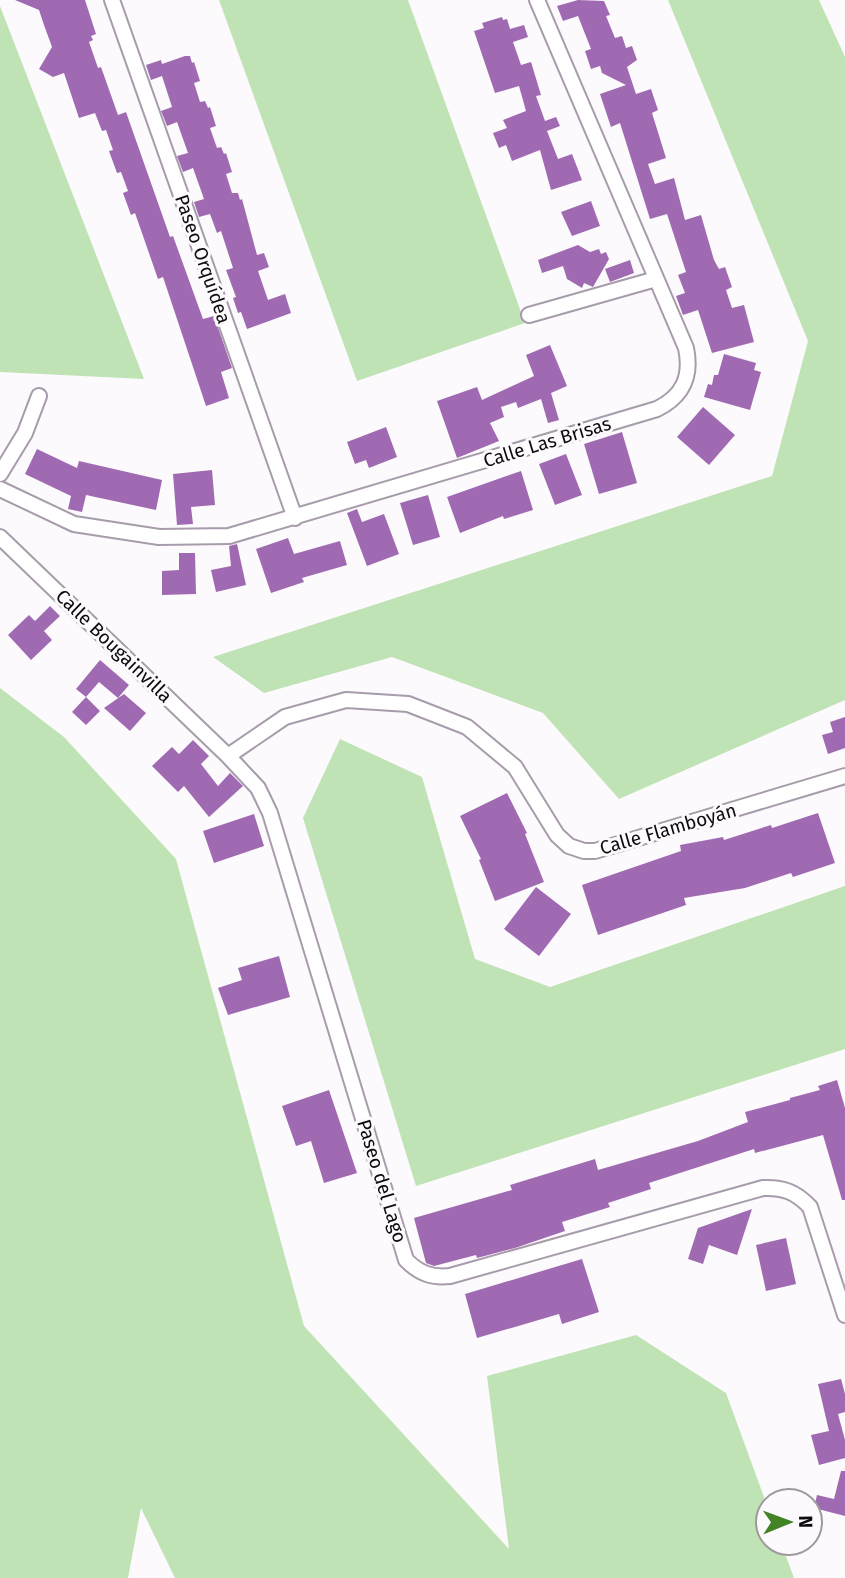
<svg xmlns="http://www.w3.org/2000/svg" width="845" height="1578" font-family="'Fira Sans',sans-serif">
<rect width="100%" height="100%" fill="#fcfafd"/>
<path fill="#c0e3b5" d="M 219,0 L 408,0 L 525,323 L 357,381 Z
M 668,0 L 819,0 L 845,57 L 845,700 L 619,799 L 543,713 L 392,657 L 264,693 L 213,657 L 772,476 L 808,341 Z
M 0,6 L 144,379 L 0,372 Z
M 0,688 L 64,737 L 176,859 L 304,1326 L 509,1549 L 487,1376 L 636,1335 L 726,1393 L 768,1508 L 768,1543 L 781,1543 L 794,1578 L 175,1578 L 141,1508 L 128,1578 L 0,1578 Z
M 340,739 L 422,777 L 475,959 L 550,987 L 845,886 L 845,1049 L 416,1186 L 303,818 Z"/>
<path fill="#a06ab2" d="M 15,0 L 85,0 L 96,34 L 91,36 L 93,40 L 89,42 L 98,68 L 101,67 L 118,115 L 126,112 L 170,237 L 173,236 L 203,319 L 214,316 L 232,368 L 221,372 L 229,398 L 206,406 L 163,277 L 158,279 L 135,213 L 131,215 L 123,193 L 128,191 L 121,172 L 117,173 L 109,151 L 113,150 L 106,130 L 102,131 L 95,113 L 79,118 L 64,73 L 53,77 L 39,69 L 52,47 L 44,25 L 39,10 Z
M 578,0 L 604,1 L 610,15 L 606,16 L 615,38 L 622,36 L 626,48 L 632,46 L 637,60 L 627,67 L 636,94 L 651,89 L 658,110 L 652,113 L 666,158 L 648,164 L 655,184 L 674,178 L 685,220 L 701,215 L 714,260 L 719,269 L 725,267 L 732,287 L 726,290 L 732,308 L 744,305 L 754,342 L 712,353 L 698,310 L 683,315 L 676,296 L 685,293 L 678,275 L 686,272 L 667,214 L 650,219 L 620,123 L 611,127 L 600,94 L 626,85 L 602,73 L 600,66 L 591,69 L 585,51 L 591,49 L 578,16 L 563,21 L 557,6 Z
M 502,17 L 503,20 L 507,19 L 510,29 L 524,25 L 528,37 L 513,42 L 521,65 L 531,62 L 541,95 L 536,96 L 545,121 L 556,117 L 560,126 L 547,131 L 558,159 L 572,154 L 582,180 L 551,190 L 540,150 L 512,161 L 506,145 L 499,148 L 493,133 L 507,128 L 503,120 L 526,111 L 519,86 L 495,93 L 474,31 L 484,28 L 482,23 Z
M 185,56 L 190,56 L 192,63 L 194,62 L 200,81 L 194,83 L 200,102 L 205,101 L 208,108 L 210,107 L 216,126 L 210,128 L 217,148 L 221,147 L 224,154 L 226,153 L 232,172 L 226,174 L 232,193 L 238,193 L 240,200 L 242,199 L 257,255 L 264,253 L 269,267 L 258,271 L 268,300 L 285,294 L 291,313 L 247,329 L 241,312 L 238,313 L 233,298 L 236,297 L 226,270 L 233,268 L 221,231 L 217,233 L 210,214 L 199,217 L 194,202 L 204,199 L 193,168 L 183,172 L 177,156 L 188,153 L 177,122 L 167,126 L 164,118 L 161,111 L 172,107 L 162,76 L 151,80 L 146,65 L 161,60 L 162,64 Z
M 591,201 L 600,226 L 572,236 L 561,212 Z
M 578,245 L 590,252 L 599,249 L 601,254 L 606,252 L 609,259 L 593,287 L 584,283 L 582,288 L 567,279 L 563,266 L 542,273 L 538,260 Z
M 630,260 L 634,273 L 610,282 L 605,269 Z
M 550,345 L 567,386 L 551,393 L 559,420 L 548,423 L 541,399 L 518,408 L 516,402 L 501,407 L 504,417 L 490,423 L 499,441 L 457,458 L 437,401 L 477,387 L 482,400 L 534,376 L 526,355 Z
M 724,354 L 756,363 L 754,370 L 761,372 L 750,410 L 704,397 L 708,384 L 712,385 L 714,375 L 718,375 Z
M 703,407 L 735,435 L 709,465 L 677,437 Z
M 386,427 L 397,457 L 369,468 L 366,460 L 355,464 L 347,442 Z
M 622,432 L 637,483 L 599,494 L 584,444 Z
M 37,449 L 77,468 L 79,461 L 162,480 L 156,510 L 86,495 L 82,512 L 68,509 L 71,496 L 25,474 Z
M 566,454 L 582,495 L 555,505 L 539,464 Z
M 212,470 L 215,505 L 191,507 L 193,524 L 177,525 L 173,474 Z
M 521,471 L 533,510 L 504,519 L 503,516 L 460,533 L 447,497 Z
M 428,495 L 440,537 L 413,545 L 400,503 Z
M 357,509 L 362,522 L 384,514 L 399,554 L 367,566 L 347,513 Z
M 288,538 L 294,554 L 340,541 L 347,565 L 302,578 L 304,582 L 271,593 L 256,549 Z
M 237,544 L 246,585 L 216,592 L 211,570 L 231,566 L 229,546 Z
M 179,553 L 195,553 L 196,594 L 162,595 L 162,571 L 179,570 Z
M 50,606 L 60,616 L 44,631 L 52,640 L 31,660 L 8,635 L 29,615 L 35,621 Z
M 100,660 L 129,685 L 118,698 L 99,682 L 86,697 L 76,689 Z
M 124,694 L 146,713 L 130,731 L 104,708 Z
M 86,697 L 100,711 L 86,725 L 72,712 Z
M 845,717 L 845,748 L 828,754 L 822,735 L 833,732 L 830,722 Z
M 193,740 L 209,756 L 201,764 L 218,786 L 230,773 L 243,786 L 209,817 L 184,786 L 178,792 L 152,766 L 172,747 L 179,754 Z
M 507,793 L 527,833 L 525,834 L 544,882 L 495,901 L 479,860 L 481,859 L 460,816 Z
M 818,813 L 835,863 L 793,877 L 791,873 L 745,888 L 684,898 L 686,905 L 598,935 L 582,885 L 681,851 L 680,845 L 723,837 L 724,840 L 771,825 L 772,828 Z
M 254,814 L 264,846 L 214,863 L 203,831 Z
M 536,887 L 571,914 L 539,956 L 504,929 Z
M 279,956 L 290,997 L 228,1015 L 218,988 L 242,980 L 238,968 Z
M 837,1080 L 845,1108 L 845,1200 L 842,1200 L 823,1135 L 755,1153 L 754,1149 L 649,1183 L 651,1189 L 608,1203 L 610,1207 L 562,1222 L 565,1231 L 515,1248 L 477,1258 L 476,1255 L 434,1266 L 426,1263 L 414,1218 L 512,1190 L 510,1185 L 595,1159 L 598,1170 L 698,1141 L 748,1122 L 745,1112 L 790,1100 L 790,1098 L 820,1090 L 818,1086 Z
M 329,1090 L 357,1173 L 324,1183 L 311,1141 L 296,1146 L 282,1106 Z
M 752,1209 L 737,1255 L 709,1245 L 703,1264 L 688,1259 L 698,1228 Z
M 786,1238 L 796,1284 L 766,1291 L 756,1245 Z
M 582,1259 L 599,1312 L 562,1324 L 559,1314 L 477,1338 L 465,1294 Z
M 841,1379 L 845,1394 L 845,1412 L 838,1414 L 845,1440 L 845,1458 L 819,1465 L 811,1435 L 829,1431 L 818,1384 Z
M 841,1471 L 845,1471 L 845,1516 L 814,1508 L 817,1495 L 834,1499 Z"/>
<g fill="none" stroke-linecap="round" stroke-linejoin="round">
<defs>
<path id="minor" d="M 112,0 L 295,518
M 529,315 L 656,279
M 0,474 L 25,433 L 39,396
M 0,489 L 74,524 L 159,537 L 229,536 L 657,409 C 683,396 692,377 686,348 L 537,0
M 0,537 L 228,756 L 258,788 L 270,813 L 406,1260 C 419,1273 431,1278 450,1276 L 763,1188 C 783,1187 796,1192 810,1207 L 845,1315
M 228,756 L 285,717 L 346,700 L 408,704 L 467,727 L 515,767 L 557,835 L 569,846 L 584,851 L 595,851 L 845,776"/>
</defs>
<use href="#minor" stroke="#a89cac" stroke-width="18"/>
<use href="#minor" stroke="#fff" stroke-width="14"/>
</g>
<g text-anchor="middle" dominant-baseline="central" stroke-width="6" stroke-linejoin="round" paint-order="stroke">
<g font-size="19" fill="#0e0a0f" stroke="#fcfafd">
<text transform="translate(203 259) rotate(71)">Paseo Orquídea</text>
<text transform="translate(547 442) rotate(-17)">Calle Las Brisas</text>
<text transform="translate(114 646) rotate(44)">Calle Bougainvilla</text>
<text transform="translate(668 829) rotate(-16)">Calle Flamboyán</text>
<text transform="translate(382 1181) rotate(73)">Paseo del Lago</text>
</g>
</g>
<g transform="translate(789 1522) rotate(89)"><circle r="33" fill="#fcfafd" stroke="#9d9a9e" stroke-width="2"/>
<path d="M0-5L12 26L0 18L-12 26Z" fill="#418325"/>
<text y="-10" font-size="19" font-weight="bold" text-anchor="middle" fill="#0e0a0f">N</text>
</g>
</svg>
